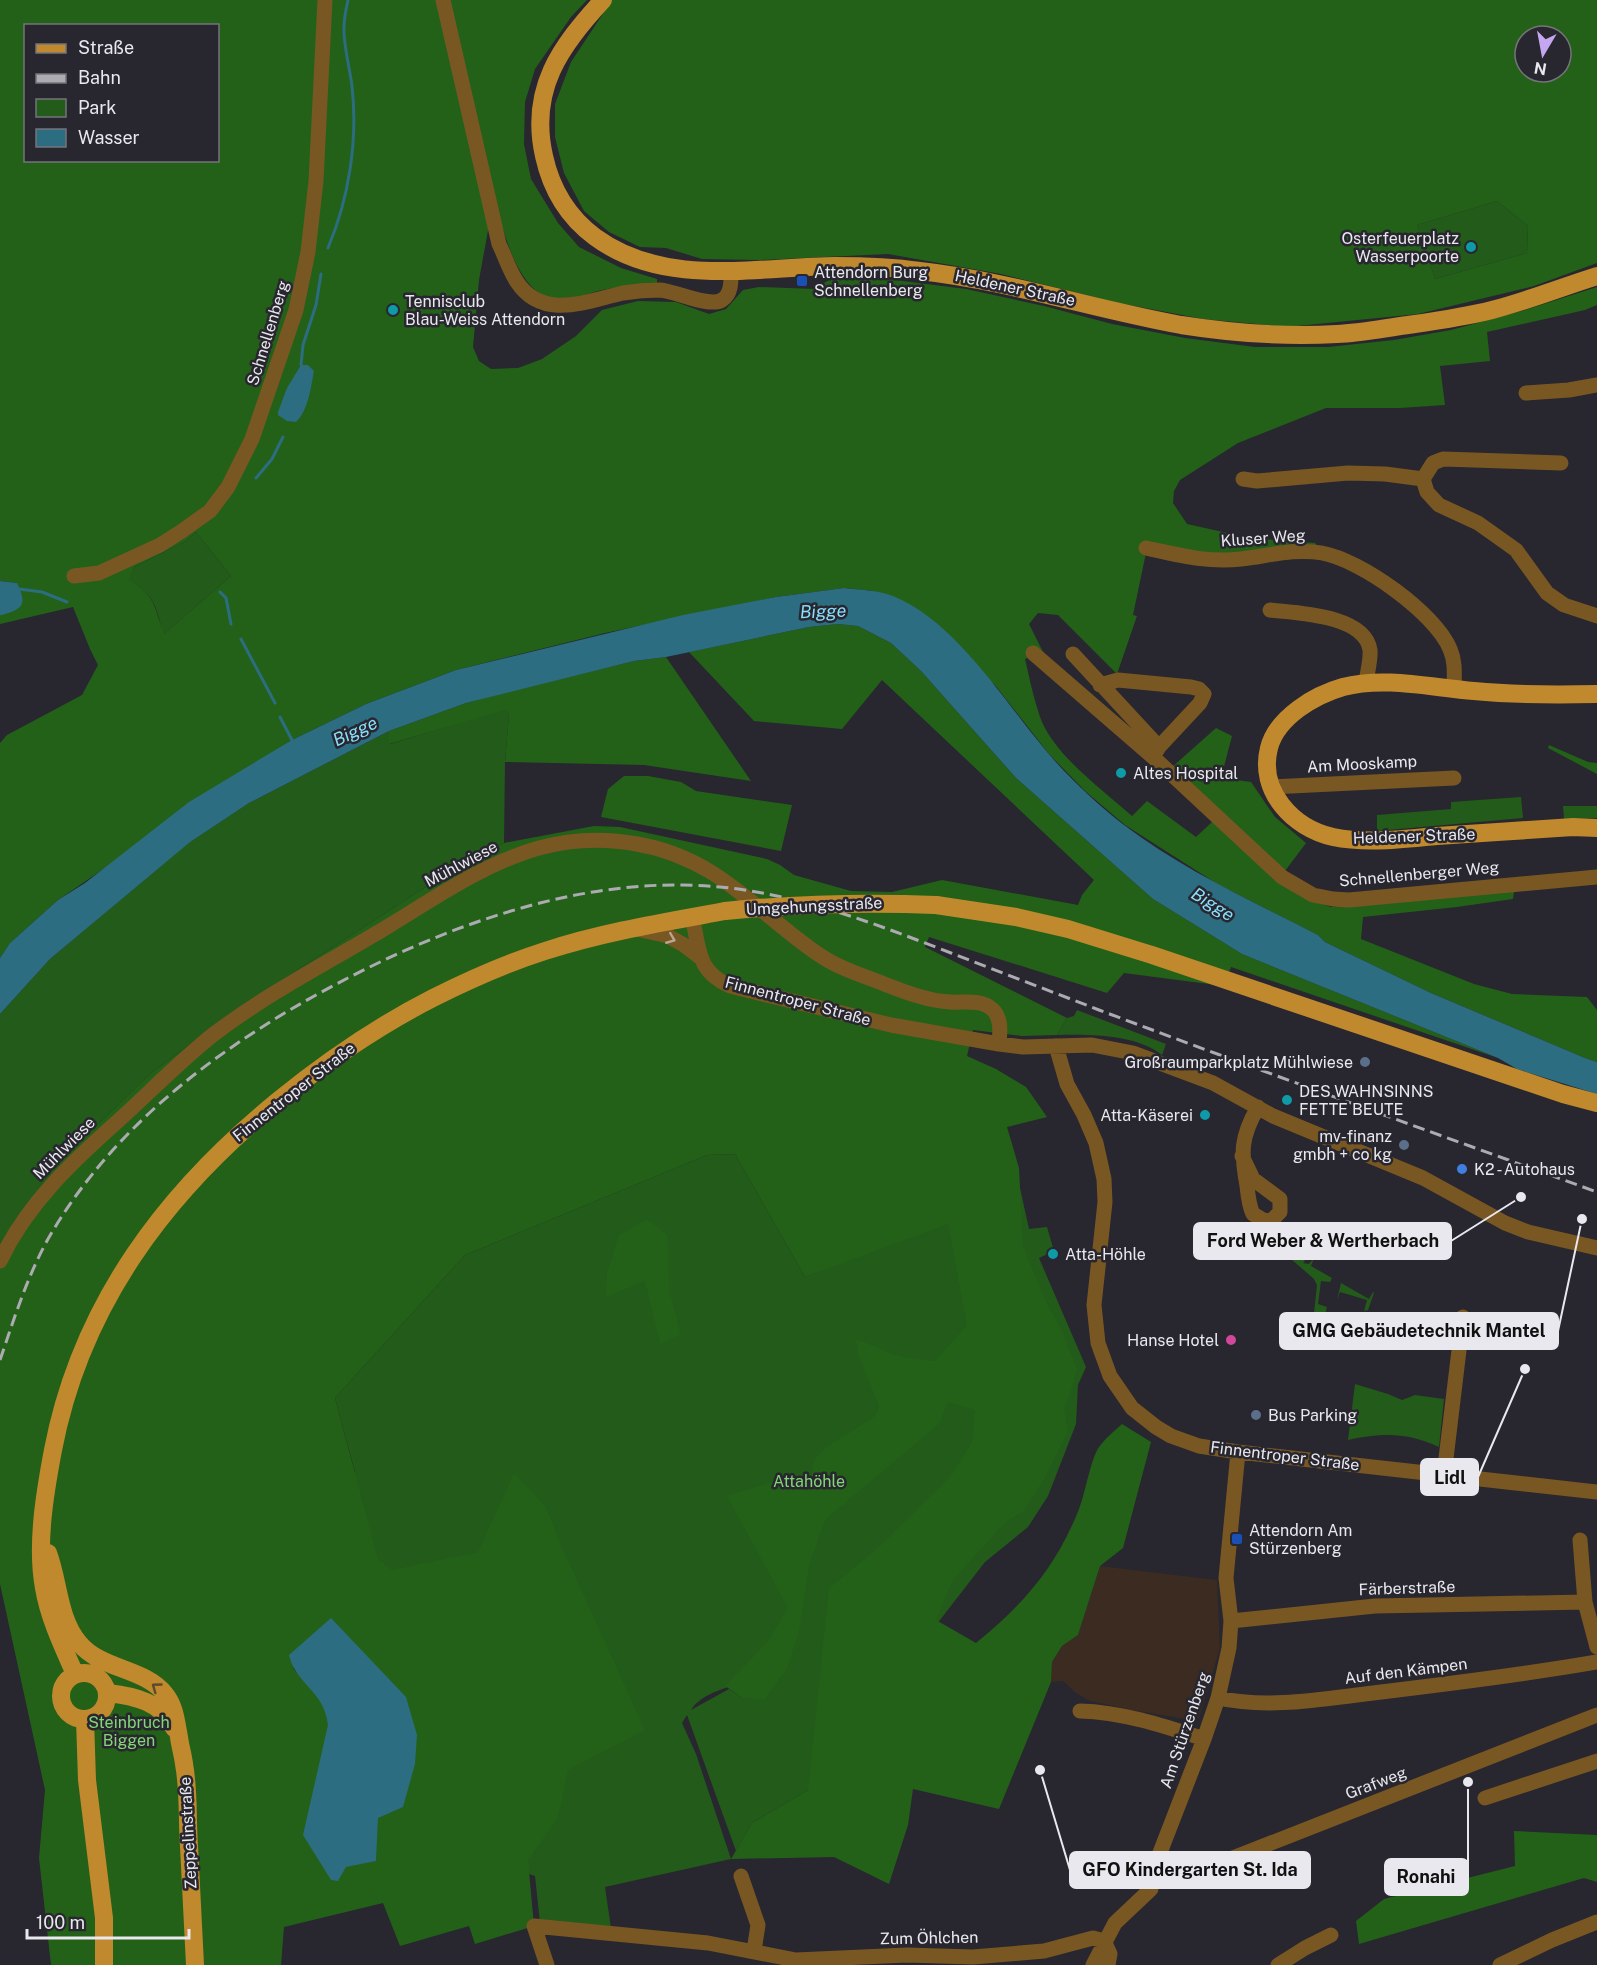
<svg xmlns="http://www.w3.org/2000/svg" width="1597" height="1965" font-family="'Public Sans',sans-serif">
<rect width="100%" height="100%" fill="#28262f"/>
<path fill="#3b2b21" d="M 1100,1566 L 1217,1580 L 1220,1648 L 1199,1718 L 1191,1720 L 1132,1710 L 1090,1701 L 1076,1693 L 1063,1681 L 1051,1682 L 1052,1662 L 1062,1646 L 1078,1635 Z"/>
<path fill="#235b1a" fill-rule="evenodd" d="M 1497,201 L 1528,226 L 1527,253 L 1435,279 L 1417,225 Z
M 196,532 L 231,576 L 163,635 C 156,605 155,596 128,580 L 134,567 L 186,541 Z
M 505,709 L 509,714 L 505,762 L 504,843 L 458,866 L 242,1006 L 151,1073 L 60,1161 L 0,1249 L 0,1014 L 50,959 L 189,842 L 249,803 L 389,731 L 390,744 Z
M 1521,797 L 1523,818 L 1377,831 L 1377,815 L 1451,809 L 1451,802 Z
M 1563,806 L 1597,806 L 1597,818 L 1564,819 Z
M 1077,1010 L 1166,1044 L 1162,1055 C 1136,1034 1089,1034 1057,1035 L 1067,1018 L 1074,1016 Z
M 735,1154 L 805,1277 L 1020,1188 L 1029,1229 L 1047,1227 L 1054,1251 L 1039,1258 L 1086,1367 L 1078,1385 L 1076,1424 L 1071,1437 L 1048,1496 L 1028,1527 L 985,1562 L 808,1790 L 752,1823 L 736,1851 L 687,1715 L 682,1723 L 696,1754 L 731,1859 L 605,1887 L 611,1928 L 540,1923 L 535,1876 L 514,1869 L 243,1935 L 355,1472 L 335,1398 L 465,1255 L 707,1155 ZM 750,1680 L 741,1697 L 729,1689 L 691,1710 C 702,1692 731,1687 750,1680 Z
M 1247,1211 L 1280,1227 L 1276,1234 L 1305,1261 L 1303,1263 L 1309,1264 L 1314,1258 L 1311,1266 L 1332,1278 L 1330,1282 L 1321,1281 L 1318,1304 L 1327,1307 L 1325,1315 L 1340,1320 L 1336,1322 L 1314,1313 L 1317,1285 L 1314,1279 L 1252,1225 Z
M 1341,1283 L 1369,1299 L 1373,1292 L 1374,1293 L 1368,1310 L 1364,1311 L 1367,1300 L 1340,1292 L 1337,1300 Z
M 1355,1384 L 1388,1394 L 1402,1400 L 1415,1395 L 1444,1399 L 1439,1447 C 1406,1432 1383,1433 1348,1440 Z"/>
<path fill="#236119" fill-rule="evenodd" d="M 0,0 L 587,0 L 571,17 L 535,69 L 525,102 L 524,144 L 531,179 L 558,223 L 579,247 L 621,268 L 657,279 L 657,285 C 639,286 620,286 602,290 C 589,293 575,299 561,299 C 526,301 510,252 502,226 L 489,225 L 479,280 L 473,347 L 479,361 L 491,369 L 518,368 L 542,359 L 576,336 L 602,310 L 638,301 L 676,302 L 709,314 L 726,309 L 743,290 L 759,287 L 814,289 L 834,277 L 895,280 L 966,289 L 1044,306 L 1112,324 L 1185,338 L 1255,347 L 1328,347 L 1394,340 L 1451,330 L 1525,310 L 1597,287 L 1597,305 L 1585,310 L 1487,332 L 1490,361 L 1440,366 L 1445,405 L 1400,408 L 1326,408 L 1238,443 L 1180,480 L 1174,491 L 1173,503 L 1187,524 L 1250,538 L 1315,543 L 1321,553 L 1242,559 L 1147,548 L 1133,615 L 1137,616 L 1117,674 L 1058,615 L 1038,613 L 1029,624 L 1043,652 L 1025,659 C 1030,680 1034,701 1042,722 C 1058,758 1103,790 1132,816 L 1147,801 L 1196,837 L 1213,821 L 1313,901 L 1331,907 L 1461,893 L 1514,891 L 1513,899 L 1457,907 L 1363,917 L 1361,939 L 1474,984 L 1512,994 L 1587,997 L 1597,1010 L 1597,1062 L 1585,1058 L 1431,993 L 1325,942 L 1318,935 L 1219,885 L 1125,825 L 1085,791 L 1049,754 L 995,685 L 874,591 L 844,588 L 776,597 L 605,633 L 456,670 L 366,704 L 292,740 L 58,900 L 10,943 L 0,958 L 0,743 L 7,735 L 82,695 L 98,665 L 90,649 L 73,607 L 0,624 L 0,615 L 2,615 L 17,583 L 0,581 ZM 26,26 L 218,26 L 218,160 L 26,160 ZM 196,532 L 231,576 L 164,634 C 153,604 157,598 129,580 L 134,567 L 186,541 Z
M 612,0 L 1597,0 L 1597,263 L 1534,286 L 1418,314 L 1287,327 L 1203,319 L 1119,303 L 1001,274 L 888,254 L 760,260 L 702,259 L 666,248 L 640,247 L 609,232 L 584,211 L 564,173 L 555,137 L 555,104 L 571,62 ZM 1525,36 L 1561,36 L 1561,72 L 1525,72 ZM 1497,201 L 1528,226 L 1527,253 L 1435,279 L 1417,225 Z
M 838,624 L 858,626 L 891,643 L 921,671 L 1016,778 L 1153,899 L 1242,954 L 1498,1058 L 1231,967 L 1224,986 L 1124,973 L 1107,993 L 929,937 L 925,947 L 1067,1018 L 1057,1035 L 1022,1036 L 973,1030 L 967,1056 L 996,1069 L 1026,1087 L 1047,1117 L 1007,1127 L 1019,1168 L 1023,1246 L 1045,1300 L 1061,1329 L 1077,1369 L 1071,1391 L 1064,1408 L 1068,1431 L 1044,1479 L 1024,1511 L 1007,1521 L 952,1581 L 936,1620 L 976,1643 C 1024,1604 1056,1567 1079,1509 C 1085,1494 1091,1458 1099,1447 C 1105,1439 1114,1431 1122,1424 L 1151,1442 L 1123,1548 L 1100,1566 L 1078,1635 L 1062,1646 L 1052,1662 L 1051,1682 L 999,1809 L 913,1789 L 908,1825 L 889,1884 L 834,1857 L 731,1859 L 752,1823 L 808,1790 L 829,1588 L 877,1549 L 951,1476 L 972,1442 L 975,1410 L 948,1402 L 939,1424 L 825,1520 L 809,1566 L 799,1631 L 787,1669 L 764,1700 L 741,1697 L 725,1686 L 768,1641 L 788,1608 L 727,1496 L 775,1481 L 809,1491 L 814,1460 L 825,1448 L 874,1417 L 879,1409 L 878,1404 L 858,1354 L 856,1340 C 869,1343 880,1349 892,1354 C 906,1358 921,1360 935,1361 L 967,1325 L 948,1224 L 805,1277 L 735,1154 L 707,1155 L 465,1255 L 335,1398 L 378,1559 L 392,1570 L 478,1552 L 514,1473 L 546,1507 L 560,1543 L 645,1730 L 568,1770 L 558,1818 L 528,1860 L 534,1926 L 475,1944 L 469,1926 L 400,1946 L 383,1903 L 284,1927 L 281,1965 L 51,1965 L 39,1858 L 45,1790 L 0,1584 L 0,1249 L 11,1226 L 60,1161 L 151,1073 L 242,1006 L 458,866 L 504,843 L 594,826 L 620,827 L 767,859 L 780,865 L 794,875 L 851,891 L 892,892 L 942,880 L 1078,905 L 1082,895 L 1094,880 L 882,680 L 842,729 L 754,721 L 689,652 L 809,627 ZM 292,1667 L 415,1764 L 378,1818 L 376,1861 L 346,1867 L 327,1711 L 319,1698 Z
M 666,657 L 751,781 L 644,765 L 505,762 L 509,714 L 505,710 L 389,744 L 389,731 L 466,703 L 499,694 L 634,661 Z
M 1216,728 L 1232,736 L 1221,778 L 1251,782 L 1275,817 L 1306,843 L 1285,871 L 1171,768 Z
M 1549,745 L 1588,762 L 1597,763 L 1597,774 L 1548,748 Z
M 624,776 L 648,776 L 681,782 L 696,791 L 792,805 L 781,851 L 601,817 L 608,789 Z
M 647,1219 L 668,1236 L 669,1290 L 681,1335 L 660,1344 L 645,1281 L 606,1297 L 607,1273 L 619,1235 Z
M 1514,1831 L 1597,1835 L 1597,1882 L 1584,1878 L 1359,1944 L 1356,1921 L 1384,1899 L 1515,1866 Z"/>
<path fill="#2c6d82" d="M 301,365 L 308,365 L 314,371 C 311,387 308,411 296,422 L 287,421 L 278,415 L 278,412 L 287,388 Z
M 0,581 L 17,583 C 27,604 24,609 2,615 L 0,615 Z
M 844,588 C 860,590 877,590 893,596 C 957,622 1005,703 1048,753 C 1070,779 1097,804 1124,825 C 1183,870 1252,901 1318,935 L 1325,942 L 1431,993 L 1585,1058 L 1597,1062 L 1597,1094 L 1517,1069 L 1498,1058 L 1242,954 L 1153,899 L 1016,778 L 921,671 L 891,643 L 858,626 L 838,624 L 809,627 L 666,657 L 634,661 L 466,703 L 389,731 L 249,803 L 190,842 L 50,959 L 0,1014 L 0,958 L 10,943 L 58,900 L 85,883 L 189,802 L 292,740 L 366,704 L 456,670 L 683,615 L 776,597 Z
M 331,1618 L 406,1697 L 417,1735 L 415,1764 L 403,1807 L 378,1818 L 376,1861 L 346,1867 L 338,1881 L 331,1880 L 303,1835 L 328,1725 C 324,1690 296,1685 289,1655 Z"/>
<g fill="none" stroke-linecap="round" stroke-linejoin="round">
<path stroke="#2c6d82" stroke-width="3" d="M 328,248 C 349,198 358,141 352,86 C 350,69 343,44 344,27 C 344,18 346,9 348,0
M 301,365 L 303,345 L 316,305 L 321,274
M 256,478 L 272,459 L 283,437
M 19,589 L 42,592 L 67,602
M 220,592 L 226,598 L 231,624
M 241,639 L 275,703
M 280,717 L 293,742"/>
<path stroke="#795722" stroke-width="15" d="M 443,0 L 499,244 C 505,256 509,270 517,282 C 543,321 587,301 623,293 C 635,291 647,290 660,290 C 676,291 709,308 722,300 C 732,294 731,280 731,271
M 1526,393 L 1569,390 L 1597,385
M 1561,463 L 1443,459 L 1433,463 L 1423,479 L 1427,492 L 1439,505 L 1478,523 L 1516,550 L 1547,593 L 1564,605 L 1597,616
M 1243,479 L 1257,481 L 1348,473 L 1385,474 L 1423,479
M 1146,548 C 1178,555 1208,563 1241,559 C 1268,556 1295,548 1322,553 C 1361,560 1435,613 1450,649 C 1456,663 1454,676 1454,690
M 74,576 L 99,573 L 160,545 L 182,531 L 210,511 L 228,487 L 252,439 L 296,310 L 308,252 L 316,181 L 325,0
M 1270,610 C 1297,613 1365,615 1370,650 C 1371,660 1367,673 1366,683
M 1033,653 L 1153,757 L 1282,877 L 1313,895 L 1333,899 L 1349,900 L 1597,877
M 1073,654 L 1159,747
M 1100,685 L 1118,680 L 1191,687 L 1199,689 L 1204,694 L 1200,703 L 1159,747 L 1153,757
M 1271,787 L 1454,778
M 692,917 C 700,949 696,971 730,986 L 891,1025 L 999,1044 L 1023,1047 L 1092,1045 L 1133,1053 L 1213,1083 L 1273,1116 L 1423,1178 L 1505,1223 L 1528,1232 L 1597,1248
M 637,929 L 668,936 L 684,945 L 701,958
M 1056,1046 L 1067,1084 L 1084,1115 L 1096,1143 L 1104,1179 L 1105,1202 L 1094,1305 L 1098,1343 L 1110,1376 L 1132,1408 L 1156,1427 L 1171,1436 L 1199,1446 L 1238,1452 L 1597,1492
M 1242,1156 L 1253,1179 L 1280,1199 L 1280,1212 L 1273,1219 L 1265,1221 L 1253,1214 C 1249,1206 1248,1196 1247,1186 C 1241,1153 1240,1138 1258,1107
M 0,1261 C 27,1204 72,1162 118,1121 C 150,1092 181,1060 214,1034 C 268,993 329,962 387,927 C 435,898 485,863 539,848 C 572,839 604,838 637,844 C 718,858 755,911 818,954 C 835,966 855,973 874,980 C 898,989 925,1001 951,1002 C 964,1003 981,999 992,1009 C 1002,1018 1000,1032 999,1044
M 1444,1475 L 1463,1317
M 1580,1540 L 1585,1602 L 1597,1647
M 1231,1621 L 1375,1606 L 1585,1602
M 1218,1698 C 1269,1709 1322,1699 1373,1693 C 1448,1684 1523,1675 1597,1662
M 1080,1711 C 1122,1712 1164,1726 1204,1739
M 1485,1798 L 1597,1761
M 1156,1873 L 1156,1863 L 1204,1739 L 1218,1698 L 1229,1648 L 1231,1621 L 1226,1578 L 1238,1452
M 741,1876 L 758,1925 L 754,1951
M 1167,1881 L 1182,1878 L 1597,1715
M 547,1965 L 534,1926 L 708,1943 L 796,1960 L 907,1955 L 973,1957 L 1044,1951 L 1093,1938 L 1104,1941 L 1110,1954 L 1108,1965
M 1093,1965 L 1115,1923 L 1151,1889
M 1278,1965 L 1305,1948 L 1331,1935
M 1500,1965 L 1552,1940 L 1597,1922"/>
<path stroke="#c0892d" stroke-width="18" d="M 603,0 C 560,47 529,89 544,156 C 551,188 568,217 595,237 C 664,288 756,267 835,266 C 863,266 892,267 920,271 C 1009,281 1093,309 1181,325 C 1232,333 1286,337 1337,334 C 1361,333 1385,328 1408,325 C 1436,321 1465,317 1492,310 C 1527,301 1562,287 1597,276
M 1597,694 C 1556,695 1515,695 1474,691 C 1433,688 1385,676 1343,687 C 1315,695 1277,717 1269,748 C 1258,791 1293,828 1333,837 C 1367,844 1403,839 1437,836 C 1482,833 1528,830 1573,827 L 1597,828
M 936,905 L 1016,917 L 1068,929 L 1152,955 L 1563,1094 L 1597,1103
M 48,1553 C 59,1582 58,1618 79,1643 C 101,1670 145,1668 165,1694 C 175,1706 176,1722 179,1737 C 180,1746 183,1755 184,1764 C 189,1790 187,1819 189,1846 C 191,1886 193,1925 195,1965
M61 1696a23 23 0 1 1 46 0a23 23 0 1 1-46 0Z
M 75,1674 C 63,1647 49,1618 44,1588 C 36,1545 45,1492 53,1450 C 81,1304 166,1192 279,1100 C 327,1061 378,1026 433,998 C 469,980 507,963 545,951 C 603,932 665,922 725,911
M 108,1693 C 134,1696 162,1702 174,1728
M 85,1719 L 87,1780 L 104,1918 L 104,1965"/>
<path stroke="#adabb2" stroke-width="3" stroke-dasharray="12 6" stroke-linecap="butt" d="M 0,1360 C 14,1319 27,1277 48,1239 C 105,1140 191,1069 288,1011 C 404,943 546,883 683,885 C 778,886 863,919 951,953 C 1000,972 1050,991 1099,1010 C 1264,1072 1431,1132 1597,1192"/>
<path stroke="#c0892d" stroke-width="18" d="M 725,911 C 795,904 865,902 936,905"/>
</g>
<defs><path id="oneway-chevron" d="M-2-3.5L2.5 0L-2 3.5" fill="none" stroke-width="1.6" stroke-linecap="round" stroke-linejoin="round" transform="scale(1.5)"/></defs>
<use stroke="#b7a792" href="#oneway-chevron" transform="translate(671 939) rotate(22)"/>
<use stroke="#5d492e" href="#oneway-chevron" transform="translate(156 1687) rotate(-144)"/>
<g fill="#0f9aa8" stroke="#28262f" stroke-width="2">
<circle cx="1471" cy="247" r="6"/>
<circle cx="393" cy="310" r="6"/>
<circle cx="1121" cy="773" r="6"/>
<circle cx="1287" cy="1100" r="6"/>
<circle cx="1205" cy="1115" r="6"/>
<circle cx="1053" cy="1254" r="6"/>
</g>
<g fill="#1a4fb4" stroke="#28262f" stroke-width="2">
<rect x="796" y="275" width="12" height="12" rx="3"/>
<rect x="1231" y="1533" width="12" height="12" rx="3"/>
</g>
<g fill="#5c6f8a" stroke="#28262f" stroke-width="2">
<circle cx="1365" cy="1062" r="6"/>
<circle cx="1404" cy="1145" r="6"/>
<circle cx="1256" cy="1415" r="6"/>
</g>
<circle fill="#3f7fe0" stroke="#28262f" stroke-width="2" cx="1462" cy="1169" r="6"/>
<circle fill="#d1479c" stroke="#28262f" stroke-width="2" cx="1231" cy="1340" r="6"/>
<g text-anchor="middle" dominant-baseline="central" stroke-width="5" stroke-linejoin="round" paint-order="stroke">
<g font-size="16" fill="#e9e8ee" stroke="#28262f" text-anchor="start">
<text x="1459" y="238" text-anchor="end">Osterfeuerplatz<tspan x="1459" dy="18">Wasserpoorte</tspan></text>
<text x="814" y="272">Attendorn Burg<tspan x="814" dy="18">Schnellenberg</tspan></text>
<text x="405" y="301">Tennisclub<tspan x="405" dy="18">Blau-Weiss Attendorn</tspan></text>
<text x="1133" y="773">Altes Hospital</text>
<text x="1353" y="1062" text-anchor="end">Großraumparkplatz Mühlwiese</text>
<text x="1299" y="1091">DES WAHNSINNS<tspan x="1299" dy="18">FETTE BEUTE</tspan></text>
<text x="1193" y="1115" text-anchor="end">Atta-Käserei</text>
<text x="1392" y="1136" text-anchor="end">mv-finanz<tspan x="1392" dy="18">gmbh + co kg</tspan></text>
<text x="1474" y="1169">K2 - Autohaus</text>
<text x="1065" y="1254">Atta-Höhle</text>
<text x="1219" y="1340" text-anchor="end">Hanse Hotel</text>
<text x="1268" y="1415">Bus Parking</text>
<text x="1249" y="1530">Attendorn Am<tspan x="1249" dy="18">Stürzenberg</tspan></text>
</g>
<g font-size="16" fill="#e9e8ee" stroke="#28262f">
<text transform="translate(1015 288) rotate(12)">Heldener Straße</text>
<text transform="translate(268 333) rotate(-73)">Schnellenberg</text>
<text transform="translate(1263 538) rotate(-4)">Kluser Weg</text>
<text transform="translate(1362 764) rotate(-3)">Am Mooskamp</text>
<text transform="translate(1414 836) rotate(-2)">Heldener Straße</text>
<text transform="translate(461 864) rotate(-28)">Mühlwiese</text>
<text transform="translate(1419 874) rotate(-5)">Schnellenberger Weg</text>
<text transform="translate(814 906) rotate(-3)">Umgehungsstraße</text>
<text transform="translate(798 1001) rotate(15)">Finnentroper Straße</text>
<text transform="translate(294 1092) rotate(-38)">Finnentroper Straße</text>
<text transform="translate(64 1148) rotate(-45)">Mühlwiese</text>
<text transform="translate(1285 1456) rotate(7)">Finnentroper Straße</text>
<text transform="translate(1407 1588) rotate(-2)">Färberstraße</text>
<text transform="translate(1406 1671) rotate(-7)">Auf den Kämpen</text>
<text transform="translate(1185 1730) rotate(-71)">Am Stürzenberg</text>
<text transform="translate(1376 1783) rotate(-21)">Grafweg</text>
<text transform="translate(188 1833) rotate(-93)">Zeppelinstraße</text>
<text transform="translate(929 1938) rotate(-1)">Zum Öhlchen</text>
</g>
<g font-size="16" fill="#84d677" stroke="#28262f">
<text x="809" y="1481">Attahöhle</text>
<text x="129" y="1722">Steinbruch<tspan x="129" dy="18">Biggen</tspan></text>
</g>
<g font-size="18" font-style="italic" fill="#89defb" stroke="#28262f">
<text transform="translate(823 611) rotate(-2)">Bigge</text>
<text transform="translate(355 731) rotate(-25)">Bigge</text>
<text transform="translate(1213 904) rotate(32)">Bigge</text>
</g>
</g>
<path fill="none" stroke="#e9e8ee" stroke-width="2" d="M1521 1197L1451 1241M1582 1219L1558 1331M1525 1369L1478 1477M1040 1770L1070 1870M1468 1782L1468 1877"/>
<g fill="#e9e8ee" stroke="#28262f" stroke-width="2">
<circle cx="1521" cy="1197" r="6"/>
<circle cx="1582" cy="1219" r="6"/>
<circle cx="1525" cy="1369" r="6"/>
<circle cx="1040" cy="1770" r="6"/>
<circle cx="1468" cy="1782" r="6"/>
</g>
<g fill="#e9e8ee" stroke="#e9e8ee" stroke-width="2">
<rect x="1194" y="1223" width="257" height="36" rx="6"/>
<rect x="1280" y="1313" width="278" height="36" rx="6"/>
<rect x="1421" y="1459" width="57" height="36" rx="6"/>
<rect x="1070" y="1852" width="240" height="36" rx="6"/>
<rect x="1385" y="1859" width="83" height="36" rx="6"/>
</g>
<g font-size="18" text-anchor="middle" font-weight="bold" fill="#111">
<text x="1323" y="1247">Ford Weber &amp; Wertherbach</text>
<text x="1419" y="1337">GMG Gebäudetechnik Mantel</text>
<text x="1450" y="1484">Lidl</text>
<text x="1190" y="1876">GFO Kindergarten St. Ida</text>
<text x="1426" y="1883">Ronahi</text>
</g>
<rect x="24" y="24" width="195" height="138" fill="#28262f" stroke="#75747b" stroke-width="1.5"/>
<rect x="36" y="44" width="30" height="9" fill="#c0892d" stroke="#75747b" stroke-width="1.5"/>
<text x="78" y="54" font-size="18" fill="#e9e8ee">Straße</text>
<rect x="36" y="74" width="30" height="9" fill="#adabb2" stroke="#75747b" stroke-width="1.5"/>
<text x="78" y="84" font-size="18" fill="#e9e8ee">Bahn</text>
<rect x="36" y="99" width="30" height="18" fill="#235b1a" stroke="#75747b" stroke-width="1.5"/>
<text x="78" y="114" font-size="18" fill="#e9e8ee">Park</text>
<rect x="36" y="129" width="30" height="18" fill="#2c6d82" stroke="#75747b" stroke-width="1.5"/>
<text x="78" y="144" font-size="18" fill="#e9e8ee">Wasser</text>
<g transform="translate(1543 54) rotate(190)"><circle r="28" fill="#28262f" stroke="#75747b" stroke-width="1.5"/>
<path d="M0-4.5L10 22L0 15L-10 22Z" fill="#c5a7f1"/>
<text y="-9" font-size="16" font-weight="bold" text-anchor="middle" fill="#e9e8ee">N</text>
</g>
<path d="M27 1929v9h162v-9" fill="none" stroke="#e9e8ee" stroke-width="3"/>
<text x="36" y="1929" font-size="18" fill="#e9e8ee" stroke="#28262f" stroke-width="4.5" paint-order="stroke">100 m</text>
</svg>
